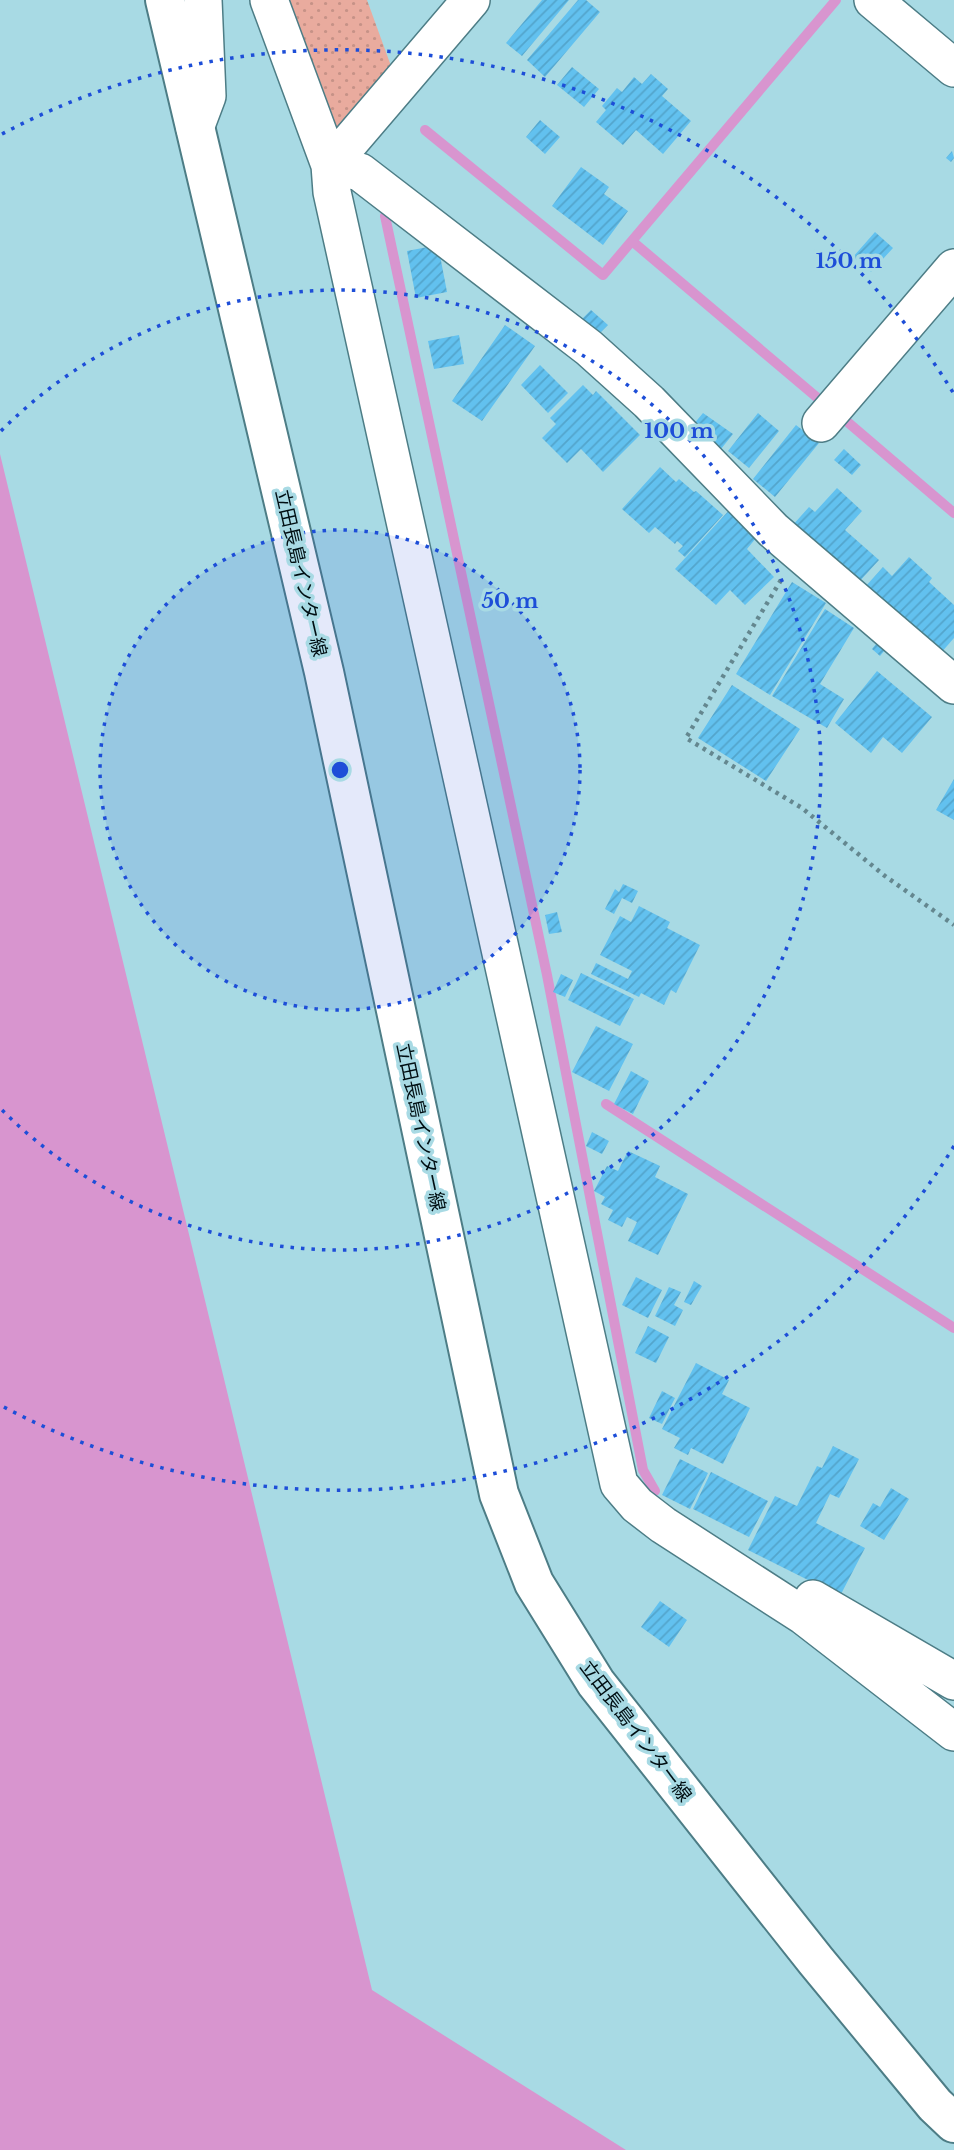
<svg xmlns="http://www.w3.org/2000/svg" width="954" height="2150" font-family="'Libre Baskerville','Noto Sans JP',serif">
<defs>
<pattern id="grass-dots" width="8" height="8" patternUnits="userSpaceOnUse" patternTransform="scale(1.75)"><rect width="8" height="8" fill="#e9ab9e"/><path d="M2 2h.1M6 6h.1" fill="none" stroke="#c69287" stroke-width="1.8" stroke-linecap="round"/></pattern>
<pattern id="building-hatch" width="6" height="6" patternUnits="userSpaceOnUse" patternTransform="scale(1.75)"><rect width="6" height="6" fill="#62c1ef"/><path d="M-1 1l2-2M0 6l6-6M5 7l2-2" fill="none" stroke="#53a5cc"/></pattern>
</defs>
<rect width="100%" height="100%" fill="#a8dae4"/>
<path fill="url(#grass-dots)" d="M 284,0 L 367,0 L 395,77 L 340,128 L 325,123 Z"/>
<path fill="#d895cf" d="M 0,454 L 372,1990 L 626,2150 L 0,2150 Z"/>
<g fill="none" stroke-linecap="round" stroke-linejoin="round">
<path stroke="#d895cf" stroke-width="10" d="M 425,130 L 603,275 L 836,0
M 385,216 L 547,975 L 643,1470 L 655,1491
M 632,241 L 820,400
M 844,419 L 954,513
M 606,1104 L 954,1328"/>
</g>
<path fill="url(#building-hatch)" d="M 542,0 L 569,0 L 522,56 L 506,43 Z
M 578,0 L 586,0 L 600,12 L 545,77 L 527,60 Z
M 572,67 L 599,89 L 584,107 L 557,85 Z
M 651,74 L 668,89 L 662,96 L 691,121 L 663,154 L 636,130 L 623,145 L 596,122 L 606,110 L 602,106 L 617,88 L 622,92 L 634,77 L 642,84 Z
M 540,120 L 560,137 L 545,154 L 526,137 Z
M 952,151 L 954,158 L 951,162 L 946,158 Z
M 581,167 L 609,187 L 604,194 L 628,211 L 603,245 L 552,206 Z
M 875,232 L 893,248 L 871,272 L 853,257 Z
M 438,245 L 447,292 L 416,298 L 407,251 Z
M 591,310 L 608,325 L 595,338 L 579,322 Z
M 505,325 L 535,346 L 482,421 L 452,401 Z
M 459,335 L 464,364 L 434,369 L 428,341 Z
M 540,365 L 568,393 L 548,413 L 521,385 Z
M 583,385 L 593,395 L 596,391 L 640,435 L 603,472 L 581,449 L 567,463 L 542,438 L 556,424 L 550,418 Z
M 703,413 L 733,434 L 717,454 L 688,431 Z
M 758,413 L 779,431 L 749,468 L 728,451 Z
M 796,425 L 819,443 L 775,497 L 753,479 Z
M 844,449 L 861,465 L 852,475 L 834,460 Z
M 660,467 L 676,482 L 679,479 L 694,492 L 696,491 L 723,515 L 685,557 L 678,551 L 683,546 L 677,541 L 675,544 L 655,527 L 649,533 L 622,509 Z
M 837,488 L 862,511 L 845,530 L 879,560 L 857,584 L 792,526 L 809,507 L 815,512 Z
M 733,506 L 761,532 L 747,549 L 774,577 L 745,605 L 730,590 L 716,605 L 675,569 Z
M 909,557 L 932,578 L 929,582 L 954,605 L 954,638 L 940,654 L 865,587 L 883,567 L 892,576 Z
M 792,582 L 826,603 L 770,695 L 736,674 Z
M 825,609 L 854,628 L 820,684 L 844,699 L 827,728 L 772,696 Z
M 881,638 L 889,645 L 880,656 L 872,649 Z
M 877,671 L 932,717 L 902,753 L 883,737 L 871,753 L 835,723 Z
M 732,685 L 800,729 L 766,781 L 698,738 Z
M 954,779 L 954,820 L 936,810 Z
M 623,884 L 638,891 L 632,903 L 622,898 L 614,914 L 605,909 L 615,889 L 619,892 Z
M 639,906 L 670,922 L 667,928 L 700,945 L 676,993 L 671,990 L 664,1005 L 641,993 L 639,997 L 591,974 L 596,963 L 628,979 L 632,971 L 600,955 L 620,916 L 631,922 Z
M 557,912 L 562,932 L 549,934 L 545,915 Z
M 581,973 L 634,999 L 620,1026 L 568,1000 Z
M 561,974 L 573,980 L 565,997 L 553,992 Z
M 596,1026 L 633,1044 L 609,1091 L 572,1072 Z
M 631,1071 L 649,1081 L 633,1114 L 614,1104 Z
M 592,1132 L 609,1141 L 602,1154 L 586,1146 Z
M 628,1151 L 660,1166 L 655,1177 L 688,1194 L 658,1255 L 628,1241 L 637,1222 L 627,1217 L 622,1227 L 608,1220 L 613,1210 L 601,1204 L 605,1197 L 594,1191 L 607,1166 L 618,1171 Z
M 636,1277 L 662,1290 L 648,1318 L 622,1305 Z
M 694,1281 L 702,1286 L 691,1305 L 684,1302 Z
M 669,1287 L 681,1292 L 674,1305 L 683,1310 L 675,1326 L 655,1316 Z
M 648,1326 L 669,1337 L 656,1363 L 635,1353 Z
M 696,1363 L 729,1380 L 722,1394 L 750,1408 L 723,1464 L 691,1448 L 688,1455 L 674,1448 L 680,1438 L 662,1429 Z
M 662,1391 L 675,1398 L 662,1424 L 649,1418 Z
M 833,1446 L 859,1459 L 839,1498 L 830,1494 L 816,1523 L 865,1548 L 840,1596 L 748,1550 L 775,1496 L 797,1506 L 817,1466 L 822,1468 Z
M 680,1459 L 708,1473 L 690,1509 L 662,1495 Z
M 711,1472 L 768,1501 L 749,1537 L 693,1509 Z
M 891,1488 L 909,1499 L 884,1540 L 860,1526 L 873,1503 L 880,1507 Z
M 660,1601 L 687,1620 L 669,1647 L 641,1627 Z"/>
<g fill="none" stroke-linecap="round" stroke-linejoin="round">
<defs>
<path id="minor" d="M 269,0 L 330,165 L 332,192 L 619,1484 L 637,1505 L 663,1525 L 804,1616 L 954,1732
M 873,0 L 954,68
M 195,128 L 207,96 L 203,0
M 330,165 L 360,172 L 589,348 L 649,402 L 773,530 L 954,685
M 330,165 L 471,0
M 821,423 L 954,268
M 813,1599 L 954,1681"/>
<path id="secondary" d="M 165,0 L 324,672 L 499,1494 L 534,1583 L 596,1683 L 816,1961 L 935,2105 L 954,2123"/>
</defs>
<use href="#minor" stroke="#4d7d86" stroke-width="40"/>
<use href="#secondary" stroke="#4d7d86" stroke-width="42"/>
<path stroke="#64878f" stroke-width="4.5" stroke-dasharray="3.5 5" stroke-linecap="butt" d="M 781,580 L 686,738 L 802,808 L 885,876 L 954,925"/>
<use href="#minor" stroke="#fff" stroke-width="37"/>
<use href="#secondary" stroke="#fff" stroke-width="38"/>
</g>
<circle cx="340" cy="770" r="240" fill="#1d4ed8" fill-opacity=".12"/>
<g fill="none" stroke="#1d4ed8" stroke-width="3.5" stroke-dasharray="3.5 7">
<circle cx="340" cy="770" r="240"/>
<path d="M1 431A480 480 0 1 1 1 1109"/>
<path d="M954 1146A720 720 0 0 1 2 1406M2 134A720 720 0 0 1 954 394"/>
</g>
<g text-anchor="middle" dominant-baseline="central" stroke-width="7" stroke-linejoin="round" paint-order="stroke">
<g font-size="19" fill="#000e12" stroke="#a8dae4">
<text transform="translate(301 573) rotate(77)">立田長島インター線</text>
<text transform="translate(421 1127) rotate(78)">立田長島インター線</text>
<text transform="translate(636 1731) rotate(53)">立田長島インター線</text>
</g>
</g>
<circle cx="340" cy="770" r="10" fill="#1d4ed8" stroke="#a8dae4" stroke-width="3.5"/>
<g font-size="21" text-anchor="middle" font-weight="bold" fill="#1d4ed8" stroke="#a8dae4" stroke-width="7" stroke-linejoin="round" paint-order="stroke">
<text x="849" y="268">150 m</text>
<text x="679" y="438">100 m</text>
<text x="510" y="608">50 m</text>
</g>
</svg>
